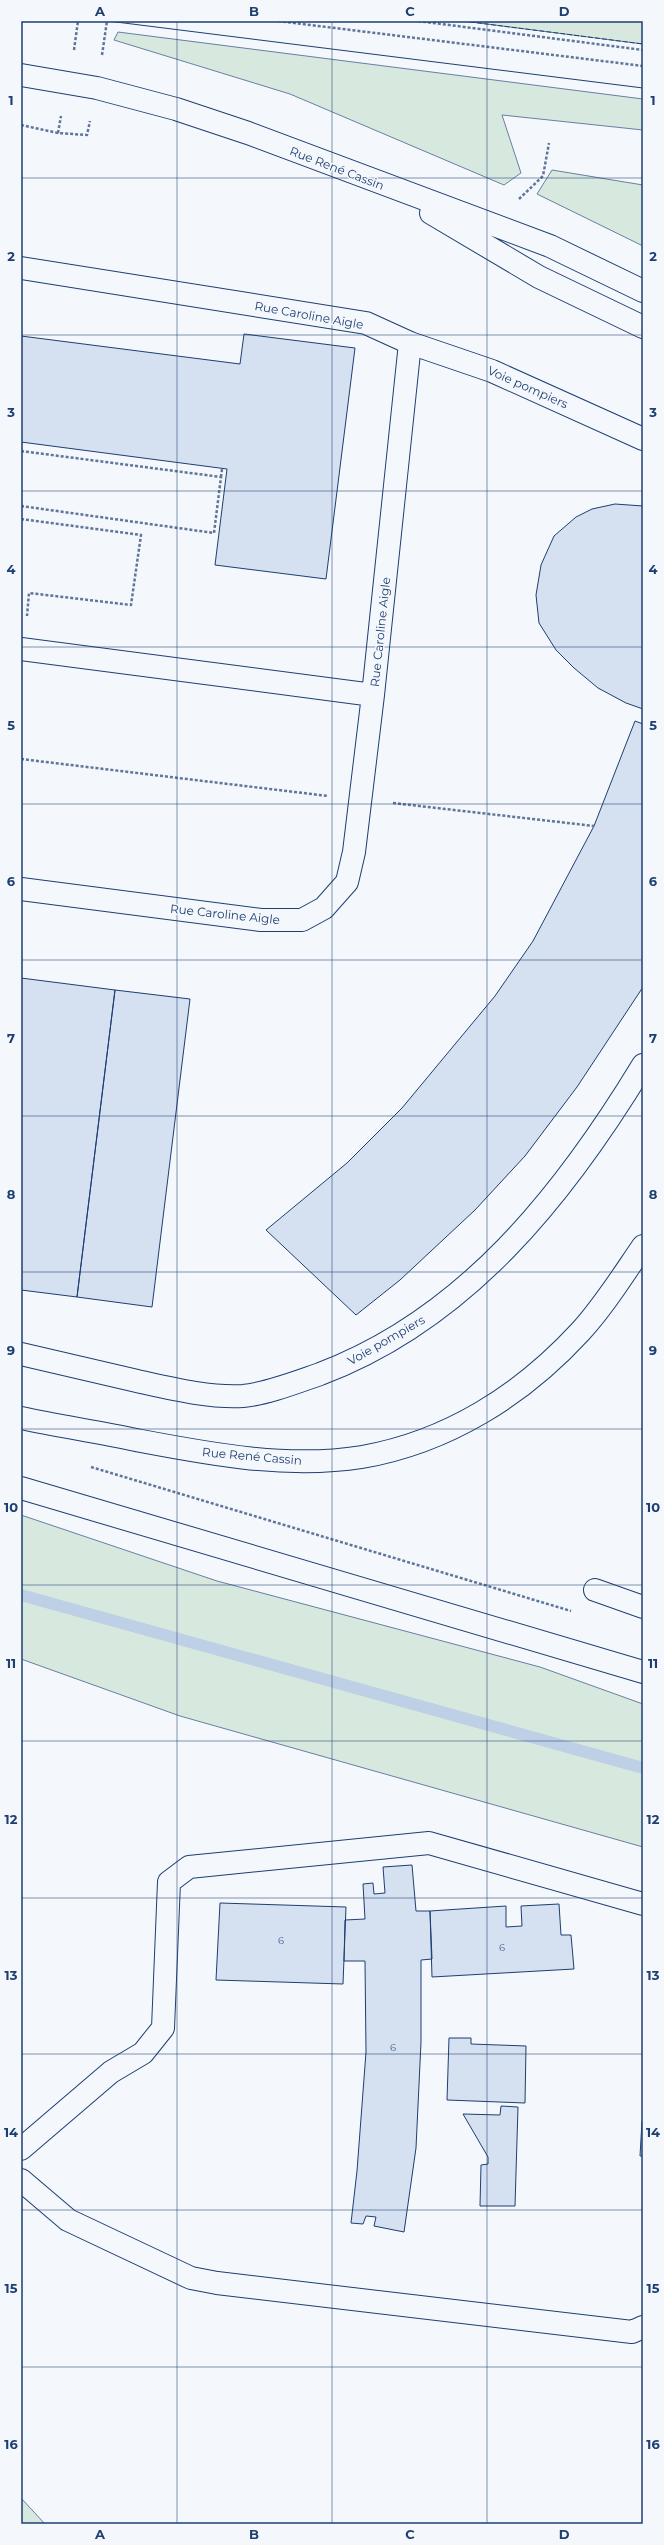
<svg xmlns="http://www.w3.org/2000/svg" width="664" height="2545" font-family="Montserrat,sans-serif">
<rect width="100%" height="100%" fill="#f4f7fb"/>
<path fill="#d7e8df" stroke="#687fa3" d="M 464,21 L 643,21 L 643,44 L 463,21 Z
M 118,32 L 643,99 L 643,130 L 502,115 L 521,173 L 504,185 L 290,94 L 114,40 Z
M 552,170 L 643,185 L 643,246 L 537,194 Z
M 21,1515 L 217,1581 L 540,1667 L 643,1704 L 643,1847 L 180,1716 L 21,1659 Z
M 21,2498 L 45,2524 L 21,2524 Z"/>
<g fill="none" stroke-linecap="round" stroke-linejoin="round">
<path stroke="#bed0e5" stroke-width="12" d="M 21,1595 L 643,1768"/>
</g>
<path fill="#d5e0f0" stroke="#1d3f73" d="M 244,334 L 355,348 L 326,579 L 215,565 L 227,469 L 21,442 L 21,336 L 240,364 Z
M 615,504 L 643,506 L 643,709 L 626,703 L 598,688 L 574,668 L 556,650 L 539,623 L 536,595 L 541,565 L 554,536 L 576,517 L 592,509 Z
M 635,721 L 643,724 L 643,987 L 577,1087 L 525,1156 L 475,1210 L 400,1280 L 356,1315 L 266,1230 L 347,1163 L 402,1108 L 495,996 L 533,941 L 594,826 Z
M 21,978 L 115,990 L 77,1297 L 21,1290 Z
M 115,990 L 190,999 L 152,1307 L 77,1297 Z
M 412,1865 L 416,1911 L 430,1911 L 432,1959 L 421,1960 L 421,2042 L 416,2148 L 404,2232 L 374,2226 L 376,2217 L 366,2216 L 363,2224 L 351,2223 L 357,2171 L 366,2052 L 365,1961 L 344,1961 L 345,1920 L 365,1919 L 363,1884 L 373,1883 L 374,1894 L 385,1893 L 383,1867 Z
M 220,1903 L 346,1907 L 343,1984 L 216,1980 Z
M 559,1904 L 561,1935 L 571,1935 L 574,1969 L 432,1977 L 430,1911 L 506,1906 L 506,1927 L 522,1926 L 521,1906 Z
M 449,2038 L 471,2038 L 471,2044 L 526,2046 L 525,2103 L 447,2100 Z
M 501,2106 L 518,2107 L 515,2206 L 480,2206 L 481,2165 L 488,2164 L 488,2157 L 463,2114 L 500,2115 Z
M 642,2121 L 643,2121 L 643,2156 L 640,2156 Z"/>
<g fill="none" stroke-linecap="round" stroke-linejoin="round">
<defs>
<path id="minor" d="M 21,75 L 97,88 L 176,109 L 248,133 L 550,246 L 643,291
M 431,213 L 539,277 L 643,327
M 21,268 L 366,323 L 410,343 L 492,371 L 643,439
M 21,649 L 373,695
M 21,889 L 261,920 L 302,920 L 324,908 L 347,882 L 354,852 L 373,695 L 410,343
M 21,1354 C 60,1363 98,1372 137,1381 C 169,1388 209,1398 243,1396 C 266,1394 297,1382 320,1374 C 466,1319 564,1195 643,1065
M 21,1418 C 59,1426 98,1432 136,1440 C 210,1454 287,1469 362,1457 C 448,1442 522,1395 580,1332 C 604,1306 623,1275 643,1246
M 21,1488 L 643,1672
M 595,1590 L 643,1607
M 21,2149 L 111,2072 L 143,2053 L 163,2028 L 169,1882 L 189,1867 L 429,1843 L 643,1904
M 21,2180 L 68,2220 L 191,2278 L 217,2283 L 632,2332 L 643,2327"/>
</defs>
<use href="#minor" stroke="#1d3f73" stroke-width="24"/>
<path stroke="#5e769c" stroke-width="2.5" stroke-dasharray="3 2" stroke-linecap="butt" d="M 278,21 L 643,66
M 418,21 L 643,50
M 74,50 L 78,21
M 102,55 L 107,21
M 21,125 L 58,133 L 87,135 L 90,121
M 58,133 L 61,116
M 519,199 L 543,176 L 549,143
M 21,450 L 21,442
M 21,451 L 221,477 L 214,533 L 21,506
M 221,477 L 222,469
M 21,519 L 141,535 L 131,605 L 29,593 L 27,616
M 21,759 L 328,796
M 393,803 L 594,826
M 91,1467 L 571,1611"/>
<use href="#minor" stroke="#f4f7fb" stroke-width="22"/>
<path stroke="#1d3f73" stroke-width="1" d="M 108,21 L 643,88"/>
<path stroke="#1d3f73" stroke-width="1" stroke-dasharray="5 2" stroke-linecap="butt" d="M 463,21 L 643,44"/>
</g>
<path fill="none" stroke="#1d3f73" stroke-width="1" stroke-opacity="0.55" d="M 177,21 L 177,2524M 332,21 L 332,2524M 487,21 L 487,2524M 21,178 L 643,178M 21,335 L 643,335M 21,491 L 643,491M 21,647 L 643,647M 21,804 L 643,804M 21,960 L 643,960M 21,1116 L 643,1116M 21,1272 L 643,1272M 21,1429 L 643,1429M 21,1585 L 643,1585M 21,1741 L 643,1741M 21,1898 L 643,1898M 21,2054 L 643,2054M 21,2210 L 643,2210M 21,2367 L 643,2367"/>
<g text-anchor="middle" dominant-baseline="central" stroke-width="3" stroke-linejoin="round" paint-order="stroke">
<g font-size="10" fill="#4b6792">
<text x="281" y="1940">6</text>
<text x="502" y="1947">6</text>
<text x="393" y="2047">6</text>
</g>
<g font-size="12" fill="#1d3f73" stroke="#f4f7fb">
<text transform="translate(337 168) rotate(21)">Rue René Cassin</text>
<text transform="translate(309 315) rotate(10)">Rue Caroline Aigle</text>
<text transform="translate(528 387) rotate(24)">Voie pompiers</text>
<text transform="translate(380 632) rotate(-84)">Rue Caroline Aigle</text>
<text transform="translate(225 914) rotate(6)">Rue Caroline Aigle</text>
<text transform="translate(386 1340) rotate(-30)">Voie pompiers</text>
<text transform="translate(252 1456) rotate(5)">Rue René Cassin</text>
</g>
</g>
<rect width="664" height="2545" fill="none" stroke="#f4f7fb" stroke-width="44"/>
<rect x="22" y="22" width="620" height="2501" fill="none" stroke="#1d3f73" stroke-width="1.5"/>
<g font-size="13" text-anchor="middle" font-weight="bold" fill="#1d3f73">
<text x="100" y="16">A</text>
<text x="254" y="16">B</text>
<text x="410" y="16">C</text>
<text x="564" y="16">D</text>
<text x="11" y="105">1</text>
<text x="653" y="105">1</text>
<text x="11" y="261">2</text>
<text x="653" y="261">2</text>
<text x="11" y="417">3</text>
<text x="653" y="417">3</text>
<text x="11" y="574">4</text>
<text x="653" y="574">4</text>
<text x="11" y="730">5</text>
<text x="653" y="730">5</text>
<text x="11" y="886">6</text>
<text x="653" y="886">6</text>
<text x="11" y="1043">7</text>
<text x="653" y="1043">7</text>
<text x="11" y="1199">8</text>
<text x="653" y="1199">8</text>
<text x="11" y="1355">9</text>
<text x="653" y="1355">9</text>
<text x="11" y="1512">10</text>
<text x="653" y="1512">10</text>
<text x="11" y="1668">11</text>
<text x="653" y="1668">11</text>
<text x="11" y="1824">12</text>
<text x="653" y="1824">12</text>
<text x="11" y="1980">13</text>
<text x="653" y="1980">13</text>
<text x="11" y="2137">14</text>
<text x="653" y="2137">14</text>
<text x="11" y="2293">15</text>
<text x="653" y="2293">15</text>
<text x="11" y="2449">16</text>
<text x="653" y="2449">16</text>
<text x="100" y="2539">A</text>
<text x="254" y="2539">B</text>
<text x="410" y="2539">C</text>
<text x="564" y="2539">D</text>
</g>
</svg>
